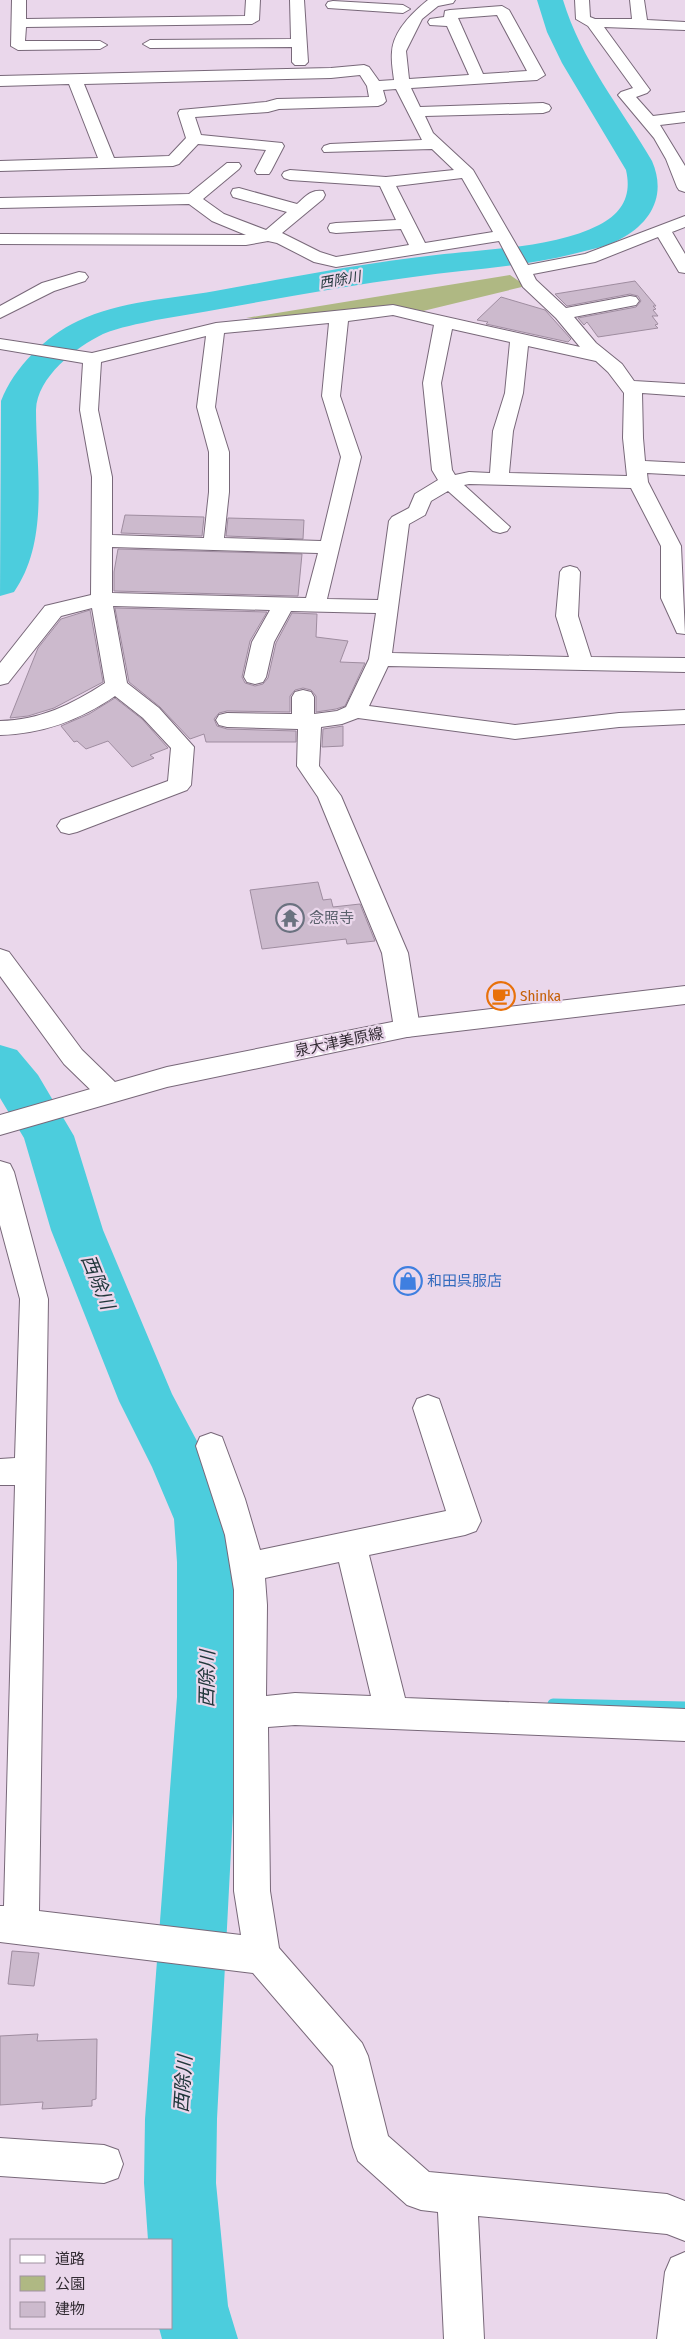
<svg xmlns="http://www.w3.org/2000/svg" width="685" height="2339" font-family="'Fira Sans Condensed','Noto Sans JP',sans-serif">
<rect width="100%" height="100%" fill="#ead7eb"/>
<path fill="#afb883" d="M 510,275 L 526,286 L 423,311 L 398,306 L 275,318 L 246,318 Z"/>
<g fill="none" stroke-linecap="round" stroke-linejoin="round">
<path stroke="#4ccddd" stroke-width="11" d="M 208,1697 L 245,1698
M 553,1704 L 685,1707"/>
<path fill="#4ccddd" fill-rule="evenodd" d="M 537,0 L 563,0 C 581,60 621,108 652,161 C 666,193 653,220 624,237 C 610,246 593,249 577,253 C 524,267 468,269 413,277 C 327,288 242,306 156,320 C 138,324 120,327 103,334 C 76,347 37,377 36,410 C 36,469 50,540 14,592 L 0,596 L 1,401 C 14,367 46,336 78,321 C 120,301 170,299 215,291 C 288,278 362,263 436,255 C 484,249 555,248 599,225 C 622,213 632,196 626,170 L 562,63 L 547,32 Z
M 0,1045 L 17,1050 L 38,1075 L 74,1136 L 103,1230 L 172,1394 L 198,1443 L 232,1519 L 237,1562 L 239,1697 L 217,2119 L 216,2183 L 228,2306 L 238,2339 L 162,2339 L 159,2328 L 171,2328 L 171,2240 L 148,2240 L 144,2183 L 145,2119 L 177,1697 L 177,1562 L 174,1519 L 152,1467 L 119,1401 L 51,1230 L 24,1138 L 0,1098 Z"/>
</g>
<path fill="#ccbacd" stroke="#9f8da0" d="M 635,281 L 656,306 L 653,306 L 656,309 L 653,310 L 658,316 L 652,316 L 658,324 L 655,325 L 658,328 L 598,337 L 587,322 L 584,325 L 578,318 L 636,307 L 641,301 L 638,296 L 630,294 L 567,306 L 555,294 Z
M 501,297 L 545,310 L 571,339 L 568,342 L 486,324 L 488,322 L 477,320 Z
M 125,515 L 204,517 L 202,536 L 121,533 Z
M 228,518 L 304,520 L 303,539 L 226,536 Z
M 118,549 L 302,554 L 298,596 L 114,591 L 114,572 Z
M 115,608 L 267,612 L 250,641 L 242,677 L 245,683 L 255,686 L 263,684 L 268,678 L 276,643 L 292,613 L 317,614 L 316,637 L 348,641 L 340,662 L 365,663 L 345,706 L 336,709 L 316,712 L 316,696 L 311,690 L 303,688 L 295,690 L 290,696 L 290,712 L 227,711 L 219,713 L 214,719 L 217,726 L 227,729 L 296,731 L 296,742 L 206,742 L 204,734 L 190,739 L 160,707 L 129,682 Z
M 90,610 L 103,682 L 54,708 L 28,716 L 10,718 L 38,648 L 61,619 Z
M 115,698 L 142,719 L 168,748 L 150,755 L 154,758 L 132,767 L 108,741 L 86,749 L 77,741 L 74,742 L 61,726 L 89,714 Z
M 343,726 L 343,746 L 322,747 L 323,729 Z
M 318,882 L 323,900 L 331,899 L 333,907 L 360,904 L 375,941 L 347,944 L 346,939 L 262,949 L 250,890 Z
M 12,1951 L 39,1953 L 34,1986 L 8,1984 Z
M 38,2034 L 37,2041 L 97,2039 L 96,2099 L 92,2100 L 92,2106 L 42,2109 L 43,2102 L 0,2105 L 0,2036 Z"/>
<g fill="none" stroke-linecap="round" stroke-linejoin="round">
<defs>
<path id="minor" d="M 12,0 L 26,0 L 26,19 L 245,16 L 246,0 L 260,0 L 259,20 L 252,24 L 26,27 L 25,41 L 100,41 L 107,45 L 100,49 L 18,50 L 11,46 Z
M 290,0 L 304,0 L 308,62 L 305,65 L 295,65 L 292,62 L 292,47 L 150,48 L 143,44 L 150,40 L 291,39 Z
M 428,0 L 455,0 L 453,3 L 438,6 L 422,19 L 406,51 L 409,79 L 469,75 L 447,26 L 430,25 L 428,22 L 430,19 L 444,17 L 445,11 L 450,10 L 502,6 L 509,10 L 545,75 L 537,80 L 411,88 L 420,107 L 543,103 L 549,105 L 551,108 L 549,111 L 543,113 L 425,116 L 433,133 L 473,170 L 528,265 L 585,254 L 685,216 L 685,227 L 672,232 L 685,254 L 685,273 L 679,272 L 658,237 L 595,262 L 533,274 L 536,280 L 566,308 L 630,296 L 636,297 L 639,301 L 636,305 L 574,317 L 596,343 L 622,364 L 634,381 L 685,384 L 685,396 L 642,393 L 643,438 L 645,461 L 685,463 L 685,475 L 647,473 L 648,482 L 681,546 L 685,634 L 677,633 L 661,598 L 661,546 L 631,488 L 469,484 L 464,485 L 510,527 L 507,531 L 500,533 L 493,531 L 448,491 L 431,501 L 425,515 L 409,524 L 392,653 L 569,657 L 556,616 L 560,572 L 563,568 L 570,566 L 577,568 L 580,572 L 578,616 L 591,657 L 685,658 L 685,672 L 388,666 L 369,706 L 515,725 L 619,713 L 685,710 L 685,724 L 619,727 L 515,739 L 358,718 L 342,724 L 321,727 L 319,766 L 341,796 L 408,953 L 420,1028 L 416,1035 L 407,1037 L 398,1035 L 394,1028 L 382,953 L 318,797 L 297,766 L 298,729 L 227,727 L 219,725 L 216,720 L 219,715 L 227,713 L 292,714 L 292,697 L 295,692 L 303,690 L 311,692 L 314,697 L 314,714 L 337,711 L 346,707 L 369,659 L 376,613 L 291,611 L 274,642 L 266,677 L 263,682 L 255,684 L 247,682 L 244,677 L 252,642 L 270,610 L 113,606 L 127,683 L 159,708 L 194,747 L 191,785 L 187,790 L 77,832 L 69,834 L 61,832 L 57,826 L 61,820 L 168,781 L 171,748 L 143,718 L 115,696 C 80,720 43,734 0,735 L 0,721 C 40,720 71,705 105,683 L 92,608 L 61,616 L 8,683 L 0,685 L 0,663 L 45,606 L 91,595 L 92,477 L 80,410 L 83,363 L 0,349 L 0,339 L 92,353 L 216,323 L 393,305 L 580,347 L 556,318 L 523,287 L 499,241 L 336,267 L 314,262 L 277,243 L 268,241 L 246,245 L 0,244 L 0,234 L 246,235 L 212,221 L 189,204 L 0,208 L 0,198 L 189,194 L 227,163 L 239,163 L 241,166 L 239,169 L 203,199 L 224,214 L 266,230 L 287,212 L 233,197 L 231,193 L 233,189 L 239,188 L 297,204 C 305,197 311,189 323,191 L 325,195 L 323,199 L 282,233 L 320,252 L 336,257 L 409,245 L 401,229 L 336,233 L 330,232 L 328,228 L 330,224 L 336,223 L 396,220 L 380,186 L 290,180 L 284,178 L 282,175 L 284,172 L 290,170 L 386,177 L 454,170 L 432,149 L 324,152 L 322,149 L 324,146 L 330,144 L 422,140 L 396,89 L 383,90 L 386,101 L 383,104 L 378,106 L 279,109 L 268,112 L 195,117 L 201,135 L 282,143 L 284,146 L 271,171 L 269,174 L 257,174 L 255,171 L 266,150 L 198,144 L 179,164 L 173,166 L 0,171 L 0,161 L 98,158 L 69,84 L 0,86 L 0,76 L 331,68 L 364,65 L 369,67 L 379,81 L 394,80 C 393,71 391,61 392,52 C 393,31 413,12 428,0 ZM 497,15 L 527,71 L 483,74 L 458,18 ZM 360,75 L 367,86 L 369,97 L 277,99 L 266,102 L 180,110 L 178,113 L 186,138 L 169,156 L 114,158 L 84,84 L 331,78 ZM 462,178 L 493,232 L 425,243 L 396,186 ZM 393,315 L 434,325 L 423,383 L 432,470 L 438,480 L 415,494 L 409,508 L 392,517 L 389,521 L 378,600 L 327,599 L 361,457 L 340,396 L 348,321 ZM 329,323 L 322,396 L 341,457 L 321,541 L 224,538 L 229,492 L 229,452 L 215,407 L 224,333 ZM 452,329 L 510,342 L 505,393 L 493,431 L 490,473 L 469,472 L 455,475 L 452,470 L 441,383 ZM 206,336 L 197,407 L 209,452 L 209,492 L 204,538 L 112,535 L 112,477 L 98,410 L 101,362 ZM 528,346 L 596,361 L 608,372 L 624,393 L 623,438 L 627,476 L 509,473 L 513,431 L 523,393 ZM 112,547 L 318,553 L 306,598 L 112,593 Z
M 575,0 L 589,0 L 590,17 L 595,19 L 632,19 L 630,0 L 644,0 L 647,20 L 685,22 L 685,30 L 604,27 L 650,90 L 647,93 L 636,97 L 653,116 L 685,112 L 685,122 L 660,125 L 685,166 L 685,192 L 679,190 L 677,187 L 666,159 L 654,138 L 618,95 L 621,92 L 633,88 L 588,26 L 576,19 Z
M 333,1 L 403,5 L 410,9 L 403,13 L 328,8 L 326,5 L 328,2 Z
M 79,272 L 85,273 L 88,277 L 85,281 L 54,291 L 0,318 L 0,306 L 42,283 Z
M 0,949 L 9,952 L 82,1050 L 118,1085 L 122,1092 L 118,1099 L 109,1102 L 100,1099 L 64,1064 L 0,976 Z
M 0,1161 L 10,1164 L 14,1172 L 48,1299 L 39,1911 L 241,1935 L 234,1891 L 234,1590 L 225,1535 L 196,1446 L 200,1437 L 211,1433 L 222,1437 L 245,1499 L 260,1550 L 446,1511 L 413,1408 L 417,1399 L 428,1395 L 439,1399 L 481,1521 L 476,1531 L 465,1535 L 369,1555 L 405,1698 L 685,1709 L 685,1741 L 295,1725 L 268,1727 L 270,1891 L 279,1948 L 362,2043 L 368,2056 L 388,2136 L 429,2172 L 667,2194 L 685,2201 L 685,2241 L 667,2234 L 478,2216 L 484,2339 L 444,2339 L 438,2212 L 421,2210 L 407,2205 L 358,2161 L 353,2147 L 333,2066 L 253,1973 L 0,1942 L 0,1906 L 4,1906 L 15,1485 L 0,1485 L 0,1459 L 15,1458 L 20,1299 L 0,1225 ZM 339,1562 L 371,1696 L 295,1693 L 266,1696 L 267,1605 L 265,1578 Z
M 0,2138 L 104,2145 L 118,2150 L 123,2164 L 118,2178 L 104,2183 L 0,2176 Z
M 685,2252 L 685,2339 L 657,2339 L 665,2272 L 671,2258 Z"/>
<path id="major" d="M 685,986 L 685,1004 L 407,1037 L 167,1087 L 0,1135 L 0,1115 L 167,1067 L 407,1019 Z"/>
</defs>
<use href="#minor" stroke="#786879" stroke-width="2"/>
<use href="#major" stroke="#786879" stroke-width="2"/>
<use href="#minor" fill="#fff" fill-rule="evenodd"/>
<use href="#major" fill="#fff" fill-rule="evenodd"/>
</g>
<defs>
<symbol id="temple-ring" viewBox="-11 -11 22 22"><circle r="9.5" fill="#ead7eb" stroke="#6b7280" stroke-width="1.5"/><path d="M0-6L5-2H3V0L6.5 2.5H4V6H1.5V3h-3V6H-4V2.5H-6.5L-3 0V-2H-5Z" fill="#6b7280"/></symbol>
<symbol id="cafe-ring" viewBox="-11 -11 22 22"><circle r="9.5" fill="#ead7eb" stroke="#e8710a" stroke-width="1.5"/><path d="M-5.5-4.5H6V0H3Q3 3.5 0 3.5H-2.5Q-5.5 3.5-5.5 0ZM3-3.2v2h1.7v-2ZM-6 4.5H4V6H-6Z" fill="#e8710a"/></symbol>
<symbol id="shop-ring" viewBox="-11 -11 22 22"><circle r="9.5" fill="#ead7eb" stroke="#3f7fe0" stroke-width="1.5"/><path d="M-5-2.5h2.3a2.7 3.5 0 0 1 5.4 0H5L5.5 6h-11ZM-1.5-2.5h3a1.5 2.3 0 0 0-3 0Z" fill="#3f7fe0"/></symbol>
</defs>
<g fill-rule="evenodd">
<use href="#temple-ring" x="274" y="902" width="32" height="32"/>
<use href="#cafe-ring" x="485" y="980" width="32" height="32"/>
<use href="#shop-ring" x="392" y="1265" width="32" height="32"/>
</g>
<g text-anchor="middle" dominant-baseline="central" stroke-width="4.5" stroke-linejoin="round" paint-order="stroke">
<g font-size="14" font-style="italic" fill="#21373b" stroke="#ead7eb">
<text transform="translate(340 280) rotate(-10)">西除川</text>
</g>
<g font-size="15" fill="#5b616d" stroke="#ead7eb" text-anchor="start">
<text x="309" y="918">念照寺</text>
</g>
<g font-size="15" fill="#c56008" stroke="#ead7eb" text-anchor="start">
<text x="520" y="996">Shinka</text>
</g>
<g font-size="15" fill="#322b33" stroke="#ead7eb">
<text transform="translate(339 1042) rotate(-12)">泉大津美原線</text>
</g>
<g font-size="15" fill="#366cbe" stroke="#ead7eb" text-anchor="start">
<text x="427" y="1281">和田呉服店</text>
</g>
<g font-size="19" font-style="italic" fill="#21373b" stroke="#ead7eb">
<text transform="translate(98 1282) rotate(68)">西除川</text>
<text transform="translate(207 1679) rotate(-89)">西除川</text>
<text transform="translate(183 2084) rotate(-86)">西除川</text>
</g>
</g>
<rect x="10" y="2239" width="162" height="90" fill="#ead7eb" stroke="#a092a1"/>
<rect x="20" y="2255" width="25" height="8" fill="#ffffff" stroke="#a092a1"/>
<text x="55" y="2264" font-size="15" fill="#322b33">道路</text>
<rect x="20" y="2276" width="25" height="15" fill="#afb883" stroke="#a092a1"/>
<text x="55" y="2289" font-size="15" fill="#322b33">公園</text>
<rect x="20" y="2302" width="25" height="15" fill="#ccbacd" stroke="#a092a1"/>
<text x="55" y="2314" font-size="15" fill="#322b33">建物</text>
</svg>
